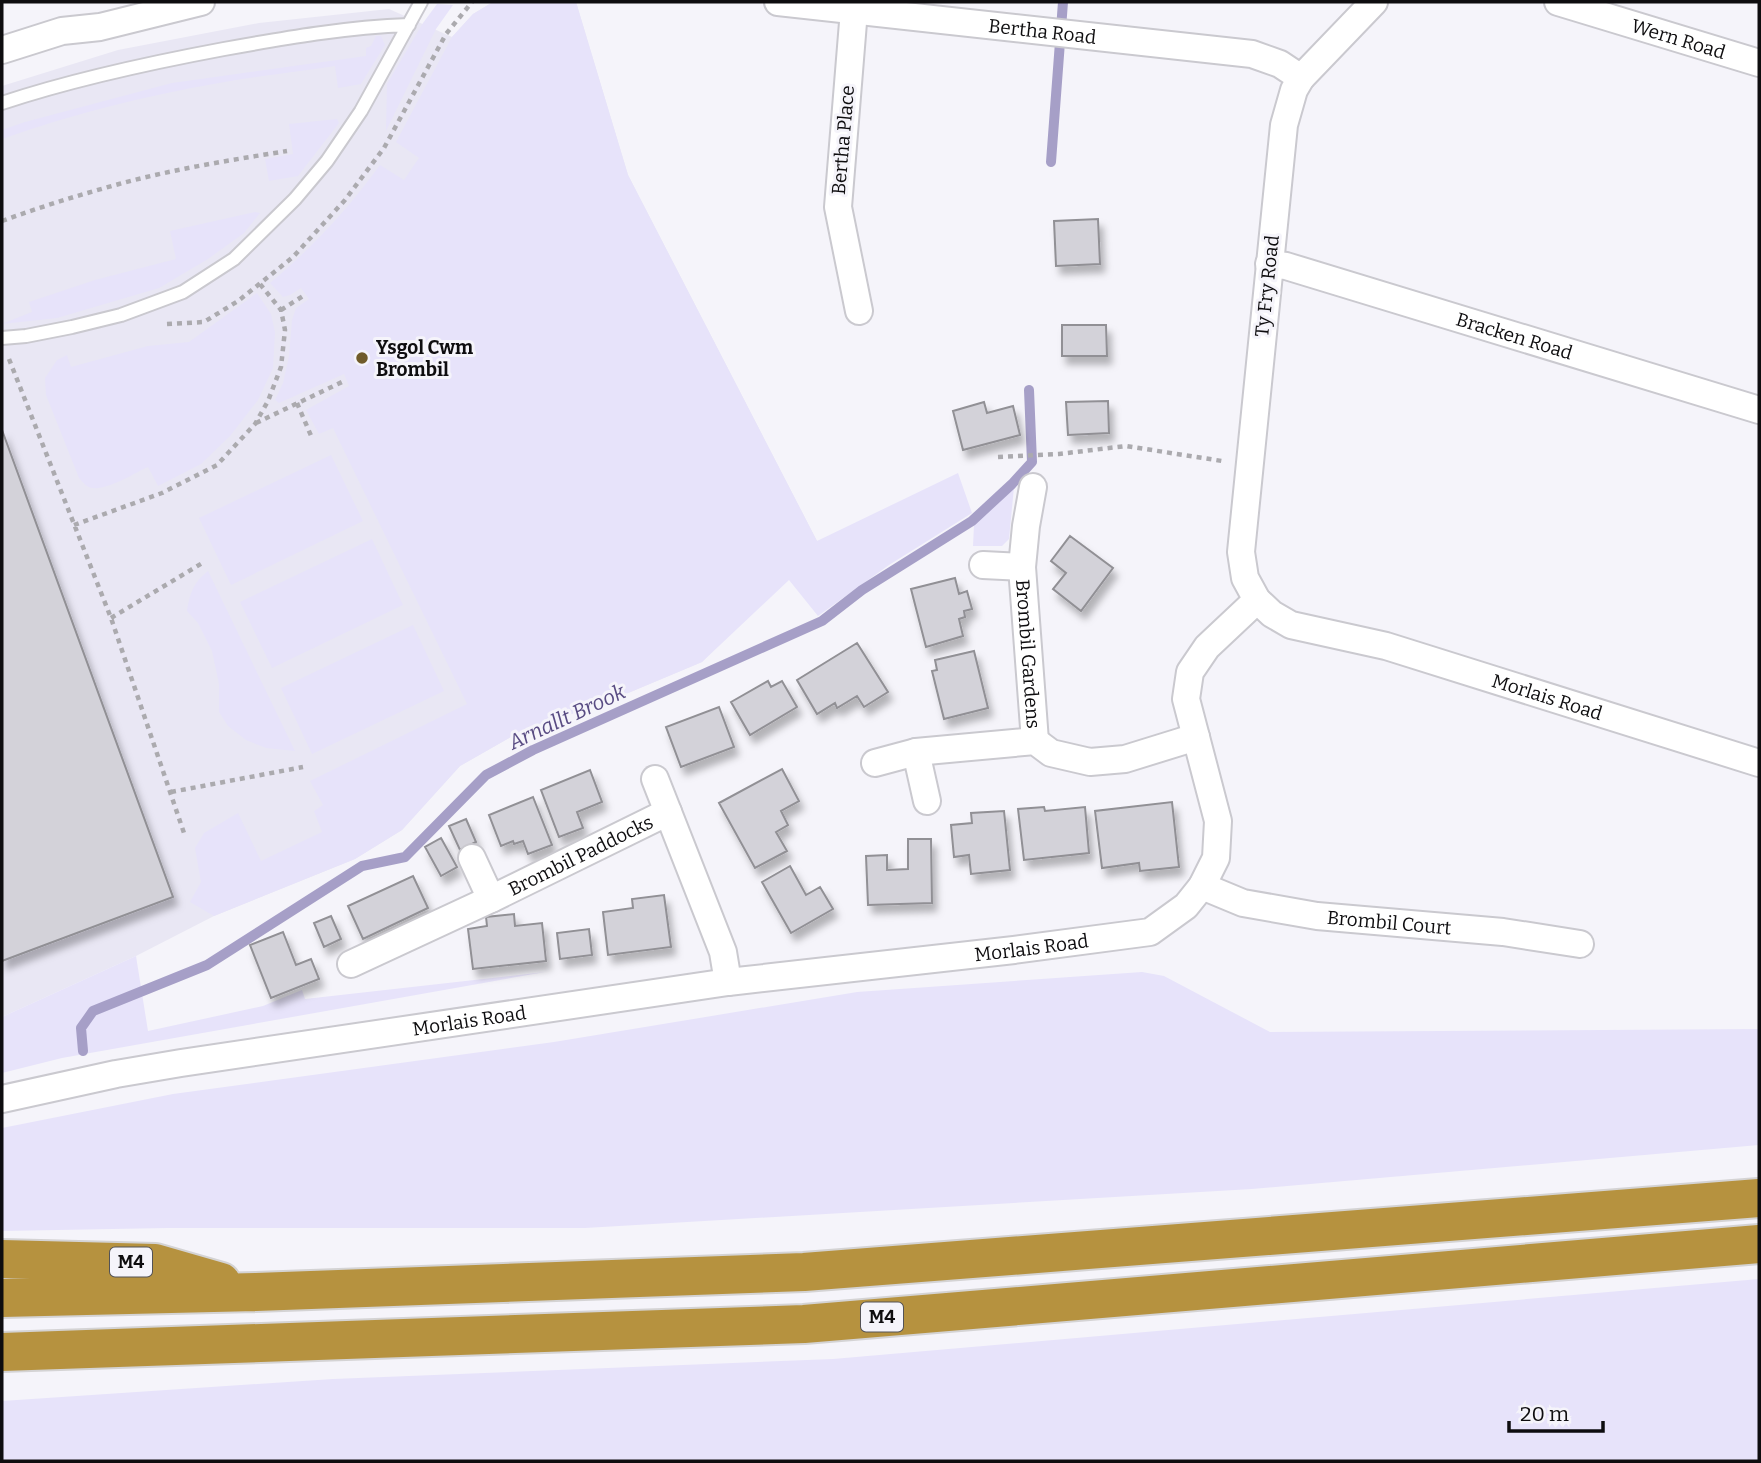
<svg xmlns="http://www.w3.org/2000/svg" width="1761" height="1463" font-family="Bitter,serif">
<defs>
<filter id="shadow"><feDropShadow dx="4.5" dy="8" stdDeviation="3.5" flood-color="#0004"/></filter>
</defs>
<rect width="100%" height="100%" fill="#f5f4fa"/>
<path fill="#e9e7f4" d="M 493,2 L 576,2 L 628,175 L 817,541 L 702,662 L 621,696 L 516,734 L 460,766 L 402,830 L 355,859 L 214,916 L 136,956 L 2,1017 L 2,86 L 118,50 L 259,23 L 389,9 L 452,37 L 473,14 Z"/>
<path fill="#e7e3fa" d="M 493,2 L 576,2 L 628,175 L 817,541 L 958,473 L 972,513 L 889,565 L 818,616 L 789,580 L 702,662 L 621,696 L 516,734 L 460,766 L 402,830 L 355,859 L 214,916 L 190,902 L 201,882 L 195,848 L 204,833 L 238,813 L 261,861 L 322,832 L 314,811 L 323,805 L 310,781 L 467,704 L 333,428 L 319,434 L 306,410 L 349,386 L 344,374 L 279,403 L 275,400 L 283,383 L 289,356 L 292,320 L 296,308 L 309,299 L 301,288 L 290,295 L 283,297 L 270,283 C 312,248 348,209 380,165 L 404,180 L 419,158 L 396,142 L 452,37 L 473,14 Z
M 437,4 L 453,5 L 436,29 L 386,131 L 387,84 L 423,23 Z
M 376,36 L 381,36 L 385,45 L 361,84 L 338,88 L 335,66 C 296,72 257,76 219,83 C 145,96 72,114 2,139 L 2,130 L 25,122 L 172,83 L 366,56 L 366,48 L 371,46 Z
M 337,119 L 339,123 L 298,176 L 269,181 L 265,159 L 293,154 L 289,124 Z
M 255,212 L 260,213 L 244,233 L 208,259 L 159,288 L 57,318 L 2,324 L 32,312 L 29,302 L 95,280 L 176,259 L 170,231 Z
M 257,293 L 271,314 L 275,332 L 273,368 L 258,400 L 230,436 L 201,464 L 158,486 L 148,467 C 134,473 101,495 87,486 C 85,485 81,480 79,478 L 46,395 L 45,378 L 57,360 L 67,355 L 71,367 L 148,346 L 189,342 Z
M 331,455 L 363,521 L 231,585 L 199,518 Z
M 1014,487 L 1009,539 L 1002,546 L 973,546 L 974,525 Z
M 372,539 L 403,605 L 272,668 L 240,602 Z
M 208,571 L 295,751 L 266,748 L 246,740 L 228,726 L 219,712 L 219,684 L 212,651 L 198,623 L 187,611 C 190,593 193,583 208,571 Z
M 413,625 L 444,691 L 312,754 L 281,688 Z
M 136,956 L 148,1031 L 263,1006 L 302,990 L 305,999 L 545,972 L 62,1058 L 2,1073 L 2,1017 Z
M 1142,972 L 1164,976 L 1270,1032 L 1759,1029 L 1759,1145 L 1252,1189 L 585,1228 L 168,1228 L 2,1231 L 2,1128 L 173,1094 L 554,1042 L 857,992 Z
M 1759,1279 L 1759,1461 L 2,1461 L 2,1401 L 333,1379 L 833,1359 Z"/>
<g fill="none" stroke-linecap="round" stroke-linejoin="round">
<path stroke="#a69fc7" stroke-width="10" d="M 1051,162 L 1063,2
M 83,1051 L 81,1028 L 93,1011 L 207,965 L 362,866 L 405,857 L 486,775 L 533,750 L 822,621 L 862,590 L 972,521 L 1012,484 L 1032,462 L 1029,390"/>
</g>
<path fill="#d3d2d9" stroke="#919095" stroke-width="2" filter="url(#shadow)" d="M 1098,219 L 1100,264 L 1056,266 L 1054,221 Z
M 1062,325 L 1106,325 L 1107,356 L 1062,356 Z
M 1108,401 L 1109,433 L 1068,435 L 1066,402 Z
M 984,402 L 987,413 L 1013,406 L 1020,435 L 963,450 L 953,411 Z
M 2,430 L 173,897 L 2,961 Z
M 1070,536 L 1113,568 L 1081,611 L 1053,589 L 1066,573 L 1051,561 Z
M 955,578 L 959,594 L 967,591 L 972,609 L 964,611 L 965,617 L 959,619 L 963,636 L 926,647 L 911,589 Z
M 857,643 L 888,692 L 864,707 L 857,696 L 837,708 L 835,703 L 817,714 L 797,680 Z
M 974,651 L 988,708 L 944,719 L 932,671 L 937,670 L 935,660 Z
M 768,681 L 771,687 L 782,681 L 797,707 L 750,735 L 731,702 Z
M 719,707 L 734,747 L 681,767 L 666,727 Z
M 782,769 L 799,801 L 781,811 L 788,825 L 776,832 L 787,851 L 755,868 L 719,803 Z
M 590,770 L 602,802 L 577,812 L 583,828 L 559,837 L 541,790 Z
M 533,797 L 552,845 L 528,854 L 523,841 L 514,844 L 513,841 L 501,846 L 489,815 Z
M 1172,802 L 1179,867 L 1140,871 L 1139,863 L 1102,868 L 1095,811 Z
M 1044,807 L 1045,811 L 1085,807 L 1089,853 L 1024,860 L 1018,809 Z
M 1004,811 L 1010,870 L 971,874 L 969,855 L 954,857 L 951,825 L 972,823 L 971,813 Z
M 466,819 L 476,842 L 460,850 L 449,826 Z
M 441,838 L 457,867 L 441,876 L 425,847 Z
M 908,839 L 931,839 L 932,903 L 868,905 L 866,856 L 887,855 L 887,870 L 908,869 Z
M 790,866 L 806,895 L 820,887 L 833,909 L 791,933 L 762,882 Z
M 413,876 L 428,908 L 363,939 L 348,906 Z
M 664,895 L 671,947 L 608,955 L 603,912 L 633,908 L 632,899 Z
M 514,914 L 515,926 L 542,923 L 546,961 L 473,969 L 468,929 L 487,926 L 486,917 Z
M 331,916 L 341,939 L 324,947 L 314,923 Z
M 589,929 L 592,955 L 560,959 L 557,933 Z
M 283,932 L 296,965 L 311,959 L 319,979 L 271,998 L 250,945 Z"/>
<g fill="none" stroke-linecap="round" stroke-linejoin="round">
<defs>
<path id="lane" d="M 2,103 C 74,79 149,63 224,49 C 285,38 347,27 409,25
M 2,338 L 26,336 L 72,327 L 121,315 L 183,292 L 234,259 L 295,199 L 327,161 L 361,111 L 421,2"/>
<g id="street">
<path id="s1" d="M 778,2 L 1252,54 L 1280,64 L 1301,78"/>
<path id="s2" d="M 1374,2 L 1301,78 L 1294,90 L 1284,125 L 1241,552 L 1245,578 L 1257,600 L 1272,614 L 1291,625 L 1386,646 L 1759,763"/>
<path id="s3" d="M 1558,2 L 1759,63"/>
<path d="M 854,10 L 838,207 L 859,311"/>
<path d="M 2,50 L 62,31 L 100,27 L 201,2"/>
<path id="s4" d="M 1269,264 L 1286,266 L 1759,410"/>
<path id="s5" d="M 1033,487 L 1026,526 L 1022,567 L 1035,741"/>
<path d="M 983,565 L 1022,567"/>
<path d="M 916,752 L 927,801"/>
<path d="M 875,763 L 916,752 L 1035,741 L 1051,753 L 1090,762 L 1125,759 L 1196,737"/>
<path d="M 655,779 L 668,812"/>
<path d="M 472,858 L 491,899"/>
<path id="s6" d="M 1202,886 L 1243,903 L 1317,916 L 1503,932 L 1580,944"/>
<path id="s7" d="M 351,964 L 491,899 L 668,812 L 723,952 L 728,982"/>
<path id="s8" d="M 2,1099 L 116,1074 L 181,1063 L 728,982 L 1014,950 L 1150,932 L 1186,906 L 1202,886 L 1216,858 L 1218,821 L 1186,699 L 1190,672 L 1207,647 L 1257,600"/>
</g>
<path id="highway" d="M 2,1259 L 155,1263 L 221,1282
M 2,1298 L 256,1292 L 804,1272 L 1759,1198
M 2,1352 L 804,1324 L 1759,1244"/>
</defs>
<use href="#lane" stroke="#cac9cf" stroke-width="16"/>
<use href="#street" stroke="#cac9cf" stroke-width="30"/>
<use href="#highway" stroke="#d4d3d4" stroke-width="42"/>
<path stroke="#abaaae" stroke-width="4.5" stroke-dasharray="5 5" stroke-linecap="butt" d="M 2,221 C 40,207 79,195 119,184 C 174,169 231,160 287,151
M 281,310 L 303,296
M 167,324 L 204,322 L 238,301 L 293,257 L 345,200 L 384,148 L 446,34 L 472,2
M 9,359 L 111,618 L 184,833
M 297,403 L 312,438
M 256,423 L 342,382
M 998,457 L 1059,454 L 1126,446 L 1222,461
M 74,525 L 162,493 L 217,465 L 255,424 L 268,401 L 281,367 L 285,330 L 281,310 L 260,284
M 111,618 L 204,562
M 171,792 L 303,767"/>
<use href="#lane" stroke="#fff" stroke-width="12"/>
<use href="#street" stroke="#fff" stroke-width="26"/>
<use href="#highway" stroke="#b6923f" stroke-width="38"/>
</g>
<circle fill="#705b2a" stroke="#f5f4fa" stroke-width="2.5" cx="362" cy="358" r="7"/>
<g text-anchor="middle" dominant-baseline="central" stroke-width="6" stroke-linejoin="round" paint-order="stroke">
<g fill="#f5f4fa" stroke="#535256" stroke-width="2">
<rect x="110" y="1247.5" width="42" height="29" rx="5"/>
<rect x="861" y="1302.5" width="42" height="29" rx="5"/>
</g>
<g font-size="18" font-weight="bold" fill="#0e0d0f">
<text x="131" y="1262">M4</text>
<text x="882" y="1317">M4</text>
</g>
<g font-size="19" fill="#0e0d0f" stroke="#f5f4fa">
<text stroke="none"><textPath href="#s1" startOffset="266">Bertha Road</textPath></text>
<text stroke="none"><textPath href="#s3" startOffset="126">Wern Road</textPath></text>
<text transform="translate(843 140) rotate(-85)">Bertha Place</text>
<text transform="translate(1267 286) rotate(-84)">Ty Fry Road</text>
<text stroke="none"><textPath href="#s4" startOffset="256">Bracken Road</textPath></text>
<text stroke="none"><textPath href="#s5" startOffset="168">Brombil Gardens</textPath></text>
<text stroke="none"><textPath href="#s2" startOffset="945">Morlais Road</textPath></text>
<text stroke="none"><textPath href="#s7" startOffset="254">Brombil Paddocks</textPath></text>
<text stroke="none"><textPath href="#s6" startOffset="192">Brombil Court</textPath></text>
<text stroke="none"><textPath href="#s8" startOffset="1041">Morlais Road</textPath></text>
<text stroke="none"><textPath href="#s8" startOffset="474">Morlais Road</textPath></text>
</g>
<g font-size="19" font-weight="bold" fill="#0e0d0f" stroke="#f5f4fa" text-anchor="start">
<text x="376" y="347">Ysgol Cwm<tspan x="376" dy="22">Brombil</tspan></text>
</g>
<g font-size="21" font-style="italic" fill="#594c83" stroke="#f5f4fa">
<text transform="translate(567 717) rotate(-25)">Arnallt Brook</text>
</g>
</g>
<rect width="1761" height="1463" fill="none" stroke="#0e0d0f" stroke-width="7"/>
<path d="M1509 1421v10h94v-10" fill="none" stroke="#0e0d0f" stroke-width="3.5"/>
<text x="1520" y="1421" font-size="21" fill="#0e0d0f" stroke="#f5f4fa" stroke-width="5" paint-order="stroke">20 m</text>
</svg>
